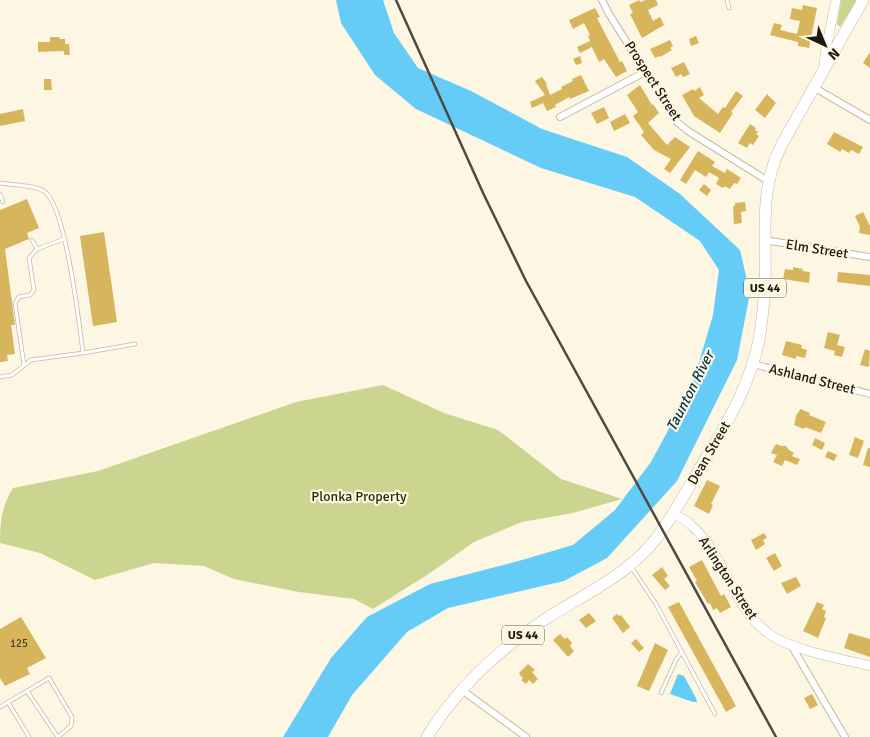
<svg xmlns="http://www.w3.org/2000/svg" width="870" height="737" font-family="Signika,sans-serif">
<rect width="100%" height="100%" fill="#fdf6e3"/>
<path fill="#ccd58f" d="M 841,0 L 857,0 L 840,27 L 837,24 Z
M 383,385 L 444,413 L 498,430 L 561,479 L 622,499 L 573,513 L 522,522 L 474,542 L 430,573 L 373,609 L 354,599 L 299,592 L 234,579 L 204,566 L 154,563 L 95,580 L 40,553 L 0,543 C 0,522 2,505 13,488 L 98,471 L 296,402 Z"/>
<path fill="#65ccf8" d="M 336,0 L 383,0 L 394,33 L 418,68 L 471,91 L 542,129 L 627,157 L 680,194 L 740,250 L 750,293 L 737,360 L 677,481 L 607,558 L 564,581 L 448,608 L 407,632 L 352,695 L 328,737 L 283,737 L 331,658 L 367,617 L 430,584 L 522,560 L 573,545 L 615,510 L 651,462 L 692,386 L 713,315 L 719,270 L 700,241 L 635,197 L 541,168 L 416,109 L 375,75 L 341,23 Z
M 678,674 L 684,676 L 696,698 L 697,702 L 693,702 L 670,694 Z"/>
<path fill="#d6b55d" d="M 639,0 L 640,2 L 646,0 L 656,0 L 658,5 L 648,10 L 653,21 L 660,17 L 664,25 L 642,38 L 630,14 L 633,13 L 629,5 Z
M 803,5 L 817,8 L 809,48 L 798,46 L 798,42 L 770,35 L 774,23 L 782,25 L 780,30 L 797,34 L 800,21 L 790,19 L 792,8 L 802,10 Z
M 595,8 L 600,17 L 597,18 L 620,62 L 622,61 L 627,71 L 616,77 L 604,59 L 599,62 L 592,47 L 580,53 L 577,47 L 590,41 L 588,36 L 590,35 L 584,23 L 573,29 L 569,20 Z
M 696,36 L 699,43 L 691,46 L 689,39 Z
M 50,37 L 59,37 L 60,39 L 65,39 L 65,44 L 69,44 L 70,55 L 64,55 L 64,51 L 38,52 L 38,42 L 50,42 Z
M 670,40 L 673,46 L 670,48 L 672,50 L 660,57 L 660,56 L 655,58 L 650,49 Z
M 870,52 L 870,68 L 863,63 Z
M 580,56 L 582,63 L 576,65 L 573,59 Z
M 684,62 L 690,74 L 683,77 L 681,74 L 676,77 L 671,68 Z
M 581,75 L 589,91 L 570,99 L 569,97 L 555,105 L 556,107 L 547,111 L 543,103 L 532,108 L 530,102 L 545,95 L 535,81 L 542,77 L 547,84 L 546,84 L 550,95 L 562,89 L 561,87 L 573,81 L 572,79 Z
M 44,79 L 51,79 L 52,90 L 44,90 Z
M 640,85 L 652,105 L 653,104 L 659,113 L 648,123 L 667,145 L 675,137 L 690,147 L 670,173 L 664,169 L 671,159 L 654,150 L 641,135 L 644,132 L 633,116 L 638,112 L 627,95 Z
M 700,87 L 704,95 L 699,98 L 718,114 L 723,107 L 725,108 L 736,91 L 743,96 L 731,112 L 733,113 L 720,133 L 694,116 L 682,95 L 693,89 L 694,91 Z
M 767,94 L 776,103 L 765,118 L 755,110 Z
M 604,107 L 609,118 L 597,124 L 591,113 Z
M 23,109 L 25,121 L 0,126 L 0,114 Z
M 625,114 L 630,123 L 614,131 L 610,122 Z
M 750,124 L 756,128 L 755,130 L 758,132 L 756,134 L 759,136 L 753,145 L 750,143 L 747,148 L 738,143 Z
M 834,132 L 863,147 L 859,154 L 851,150 L 849,153 L 842,149 L 840,152 L 827,144 Z
M 698,151 L 715,162 L 712,166 L 723,172 L 725,173 L 727,169 L 741,178 L 737,184 L 734,183 L 730,189 L 724,186 L 723,188 L 716,184 L 719,178 L 709,172 L 706,177 L 695,170 L 686,184 L 680,180 Z
M 704,184 L 711,190 L 707,196 L 699,190 Z
M 27,199 L 39,228 L 27,233 L 29,239 L 5,249 L 15,325 L 11,325 L 15,354 L 7,355 L 8,361 L 0,362 L 0,210 Z
M 745,202 L 746,211 L 741,212 L 742,223 L 734,224 L 733,206 L 735,206 L 735,203 Z
M 863,212 L 870,226 L 870,235 L 859,233 L 860,227 L 855,216 Z
M 104,232 L 117,322 L 93,326 L 80,236 Z
M 793,267 L 803,269 L 802,271 L 810,272 L 809,283 L 783,279 L 785,269 L 793,270 Z
M 838,272 L 870,275 L 870,286 L 837,282 Z
M 828,332 L 840,335 L 837,345 L 845,347 L 842,357 L 834,355 L 835,351 L 824,348 Z
M 786,341 L 802,345 L 801,348 L 807,350 L 805,358 L 796,356 L 796,359 L 782,355 Z
M 865,349 L 870,351 L 869,367 L 860,365 Z
M 800,409 L 810,413 L 809,415 L 826,422 L 821,433 L 805,427 L 804,429 L 794,425 L 797,413 L 798,414 Z
M 855,437 L 864,441 L 858,458 L 849,455 Z
M 815,438 L 825,443 L 822,450 L 812,445 Z
M 776,444 L 781,446 L 786,446 L 789,450 L 794,453 L 792,456 L 800,459 L 797,465 L 785,460 L 782,466 L 773,462 L 777,455 L 771,453 Z
M 868,448 L 870,448 L 870,467 L 863,465 Z
M 828,451 L 837,455 L 834,461 L 825,457 Z
M 707,480 L 720,486 L 711,504 L 713,505 L 709,514 L 694,506 Z
M 764,533 L 767,538 L 763,540 L 765,544 L 756,550 L 751,540 Z
M 775,553 L 782,566 L 774,571 L 766,558 Z
M 702,560 L 721,596 L 724,594 L 731,607 L 720,613 L 717,608 L 713,610 L 710,603 L 708,604 L 695,582 L 697,581 L 689,567 Z
M 662,567 L 668,576 L 664,579 L 670,586 L 665,590 L 652,575 Z
M 796,577 L 801,586 L 787,594 L 781,583 Z
M 679,602 L 736,706 L 726,712 L 668,607 Z
M 817,602 L 824,605 L 822,609 L 826,611 L 824,617 L 826,618 L 818,638 L 803,631 Z
M 589,613 L 596,621 L 586,628 L 579,620 Z
M 617,614 L 619,616 L 621,615 L 630,627 L 623,633 L 612,618 Z
M 21,617 L 46,658 L 27,668 L 30,674 L 5,686 L 0,678 L 0,629 Z
M 849,633 L 870,639 L 870,657 L 844,648 Z
M 560,634 L 565,639 L 567,637 L 572,643 L 570,646 L 574,651 L 568,657 L 553,640 Z
M 636,639 L 644,648 L 639,652 L 631,643 Z
M 655,643 L 668,650 L 649,691 L 637,686 Z
M 528,664 L 535,670 L 532,672 L 538,679 L 533,684 L 529,680 L 526,684 L 521,680 L 523,678 L 520,675 L 519,673 Z
M 812,694 L 818,705 L 810,709 L 804,698 Z"/>
<g fill="none" stroke-linecap="round" stroke-linejoin="round">
<defs>
<path id="service" d="M 727,0 L 729,8
M 0,183 C 11,185 38,185 45,192 C 66,208 79,322 83,353 L 31,360 L 12,375 L 0,377
M 0,194 L 3,202
M 32,240 L 37,249 L 64,239
M 83,353 L 135,344
M 24,365 L 15,303 L 19,297 L 30,295 L 34,290 L 29,258 L 37,249
M 632,568 L 656,604 L 715,714
M 27,691 L 57,736
M 661,693 L 676,660 L 681,653
M 8,702 L 29,737
M 0,707 L 49,678 L 72,717 L 71,726 L 58,737"/>
<path id="minor" d="M 602,0 L 609,14 L 677,122 L 688,131 L 768,181
M 815,88 L 870,120
M 560,117 L 645,72
M 764,240 L 870,257
M 753,364 L 870,394
M 791,645 L 845,737
M 462,690 L 526,737"/>
<path id="tertiary" d="M 673,514 C 680,517 687,521 692,526 C 726,556 732,607 769,634 C 791,650 842,659 870,666"/>
<path id="secondary" d="M 824,69 L 825,54 L 836,0"/>
<path id="trunk" d="M 427,737 C 457,688 499,649 547,618 C 588,592 636,571 663,529 C 678,507 691,484 704,461 C 729,420 752,381 760,334 C 762,319 764,303 765,288 C 767,238 758,190 782,144 L 863,0"/>
</defs>
<use href="#service" stroke="#c3baa3" stroke-width="4.5"/>
<use href="#minor" stroke="#c3baa3" stroke-width="8"/>
<use href="#tertiary" stroke="#c3baa3" stroke-width="10"/>
<use href="#secondary" stroke="#c3baa3" stroke-width="10"/>
<use href="#trunk" stroke="#c3baa3" stroke-width="12"/>
<use href="#service" stroke="#fff" stroke-width="3"/>
<use href="#minor" stroke="#fff" stroke-width="6"/>
<use href="#tertiary" stroke="#fff" stroke-width="9"/>
<use href="#secondary" stroke="#fff" stroke-width="9"/>
<use href="#trunk" stroke="#fff" stroke-width="11"/>
<path stroke="#4e4a3f" stroke-width="2.5" d="M 396,0 L 484,195 L 526,281 L 776,737"/>
</g>
<g text-anchor="middle" dominant-baseline="central" stroke-width="4.5" stroke-linejoin="round" paint-order="stroke">
<g font-size="11" fill="#4a3f22">
<text x="19" y="643">125</text>
</g>
<g fill="#fdf6e3" stroke="#5f5b4f" stroke-width="1">
<rect x="744" y="278.5" width="42" height="19" rx="4"/>
<rect x="502" y="625.5" width="42" height="19" rx="4"/>
</g>
<g font-size="12" font-weight="bold" fill="#1b180f">
<text x="765" y="288">US 44</text>
<text x="523" y="635">US 44</text>
</g>
<g font-size="14" fill="#1b180f" stroke="#fdf6e3">
<text transform="translate(653 81) rotate(57)">Prospect Street</text>
<text transform="translate(817 249) rotate(9)">Elm Street</text>
<text transform="translate(812 379) rotate(14)">Ashland Street</text>
<text transform="translate(709 453) rotate(-60)">Dean Street</text>
<text transform="translate(728 578) rotate(57)">Arlington Street</text>
</g>
<g font-size="14" fill="#292d05" stroke="#fdf6e3">
<text x="359" y="496">Plonka Property</text>
</g>
<g font-size="15" font-style="italic" fill="#063649" stroke="#fdf6e3">
<text transform="translate(690 391) rotate(-63)">Taunton River</text>
</g>
</g>
<g transform="translate(825 45) rotate(136)" stroke="#fdf6e3" stroke-width="4" paint-order="stroke">
<path d="M0-4L9 19L0 12L-9 19Z" fill="#1b180f"/>
<text y="-8" font-size="14" font-weight="bold" text-anchor="middle" fill="#1b180f">N</text>
</g>
</svg>
